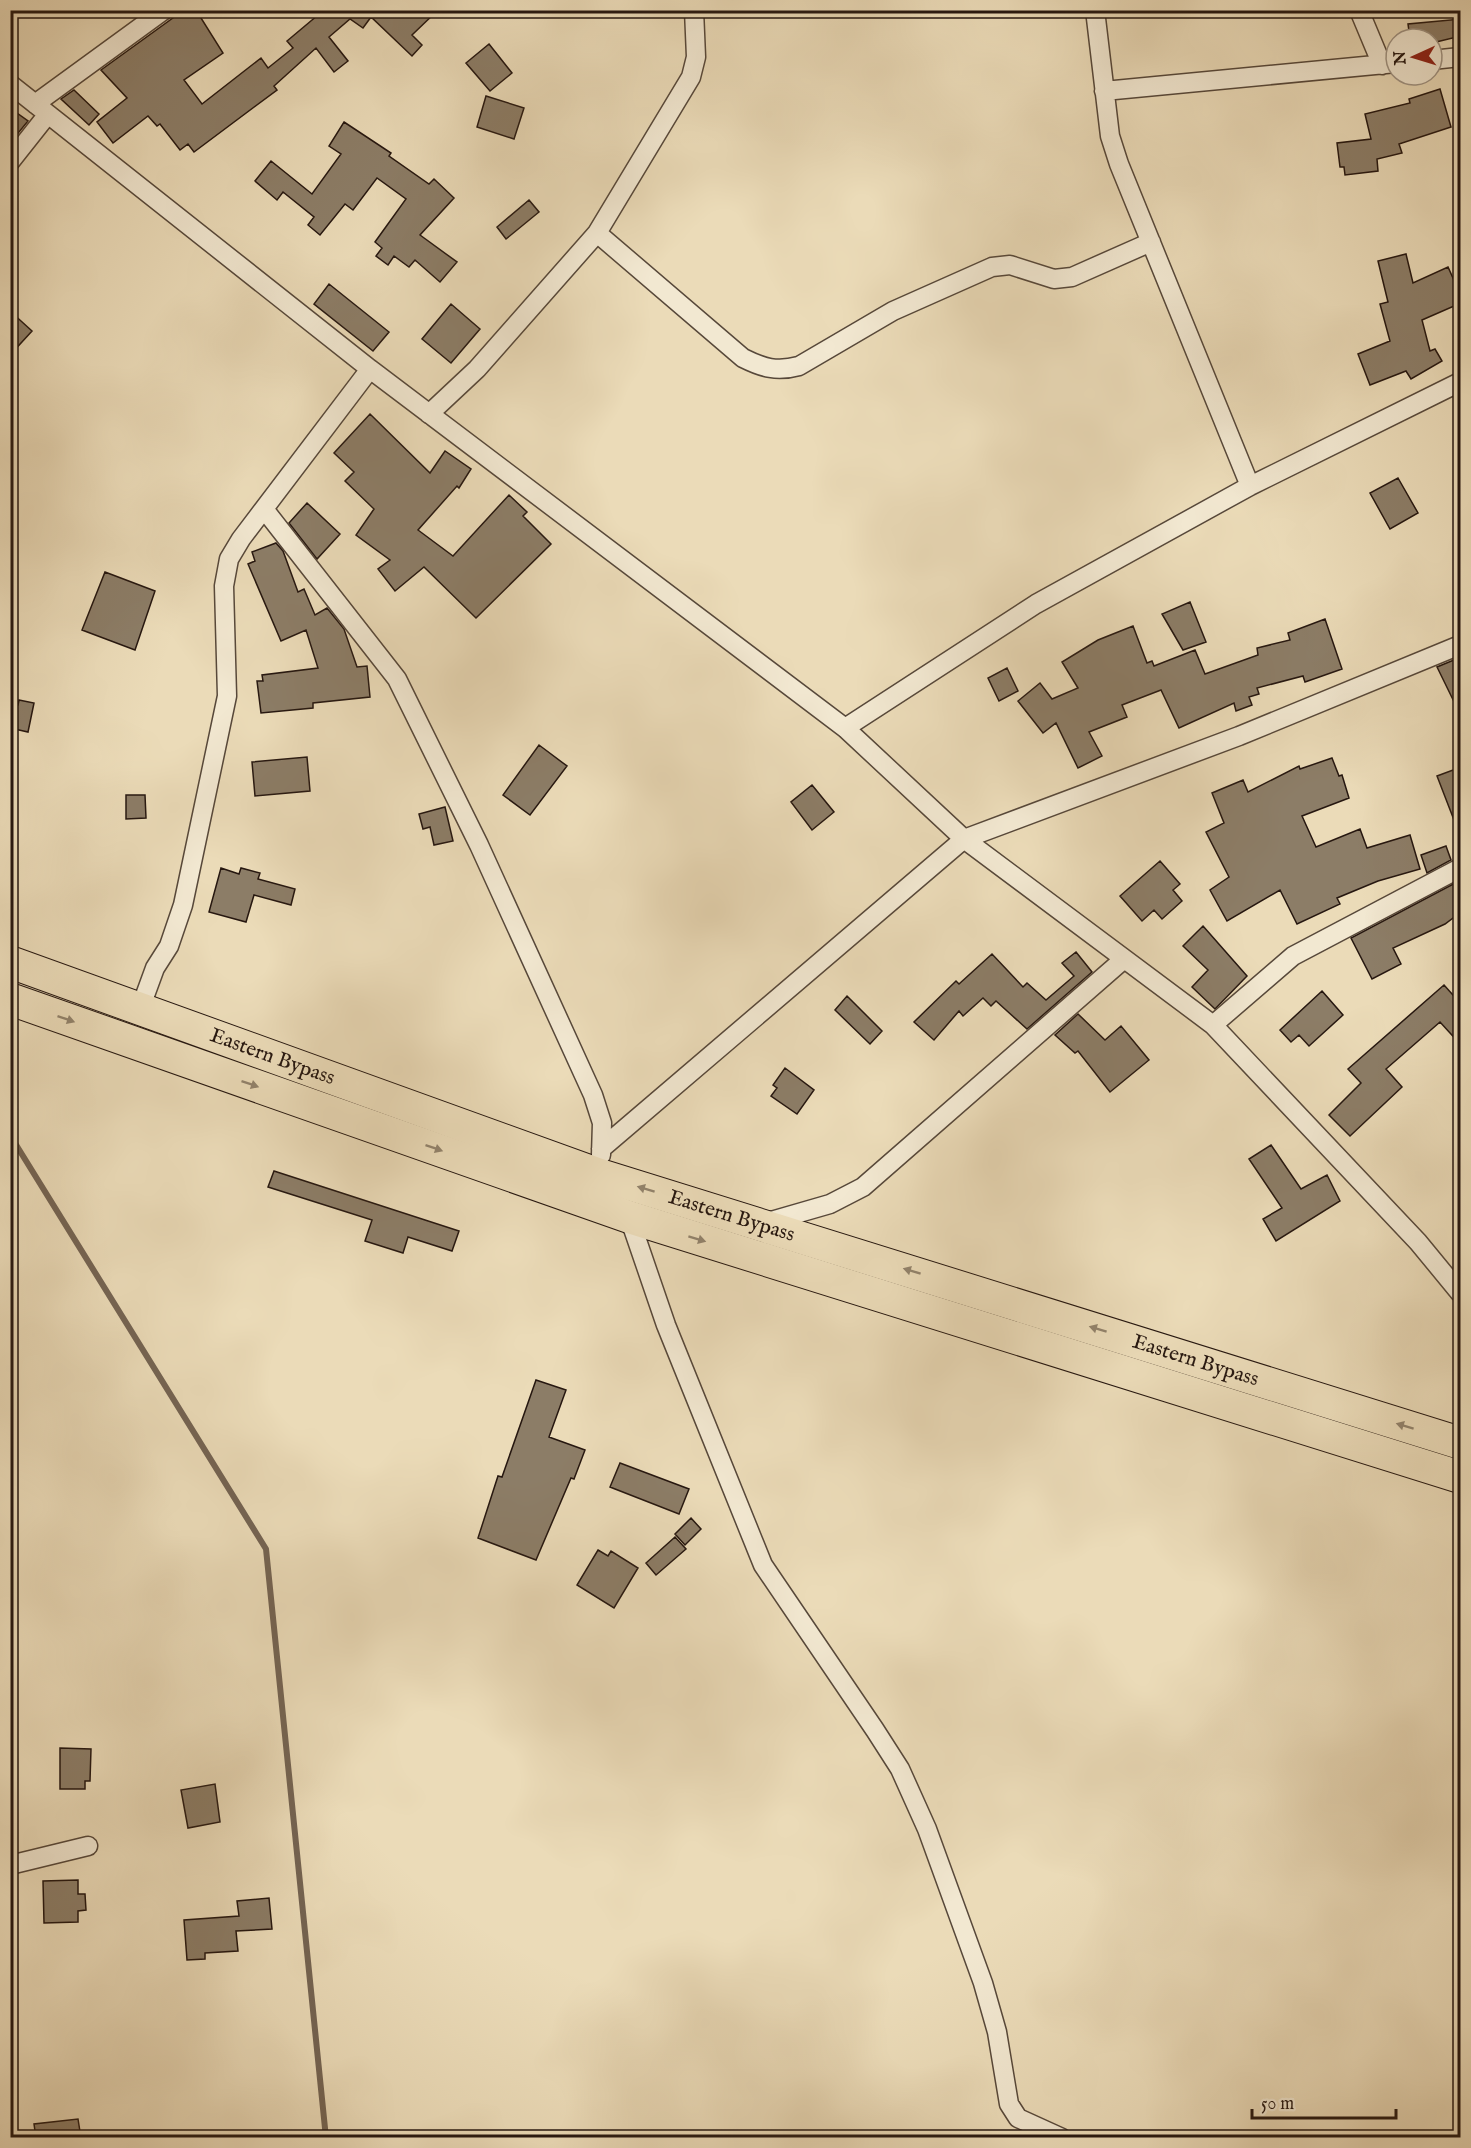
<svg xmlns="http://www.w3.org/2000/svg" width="1471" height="2148" font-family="'IM FELL English',serif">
<rect width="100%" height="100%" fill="#ebdbb8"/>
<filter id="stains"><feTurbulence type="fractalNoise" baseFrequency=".00333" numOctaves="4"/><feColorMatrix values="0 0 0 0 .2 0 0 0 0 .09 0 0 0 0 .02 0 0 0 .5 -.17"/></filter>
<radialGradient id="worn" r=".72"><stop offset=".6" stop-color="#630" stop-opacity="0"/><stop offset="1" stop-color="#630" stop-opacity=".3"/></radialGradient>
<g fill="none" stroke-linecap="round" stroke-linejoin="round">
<path stroke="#746453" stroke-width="6" d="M 10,1135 L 266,1549 L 326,2138"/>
</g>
<path fill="#8c7d67" stroke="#261710" stroke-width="1.5" d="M 184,10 L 196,10 L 223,53 L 184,80 L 202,104 L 261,58 L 268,68 L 293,48 L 287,41 L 324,10 L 438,10 L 412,35 L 422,45 L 412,56 L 371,17 L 363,28 L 350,19 L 329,37 L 348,61 L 334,72 L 316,48 L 274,86 L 277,90 L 194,152 L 188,144 L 180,150 L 160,124 L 157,126 L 148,116 L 113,143 L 97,122 L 127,98 L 101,70 Z
M 1461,19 L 1461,36 L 1432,43 L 1432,39 L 1410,39 L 1408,24 Z
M 489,44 L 512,73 L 490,91 L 466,63 Z
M 1440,89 L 1451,127 L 1399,144 L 1402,153 L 1377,159 L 1378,171 L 1345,175 L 1344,167 L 1340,167 L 1337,143 L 1371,139 L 1365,114 L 1410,103 L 1409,99 Z
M 74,90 L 99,114 L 89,125 L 61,99 Z
M 486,96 L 524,108 L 514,139 L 477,127 Z
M 10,108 L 28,121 L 10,143 Z
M 344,122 L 391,153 L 389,156 L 429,184 L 434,179 L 454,198 L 420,235 L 457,262 L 440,282 L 415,260 L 409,267 L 394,256 L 388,265 L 376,256 L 382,248 L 375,242 L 406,199 L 377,178 L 353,210 L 345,204 L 320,235 L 308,225 L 314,217 L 283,192 L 277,200 L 255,181 L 271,161 L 312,194 L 341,154 L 329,146 Z
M 529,200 L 539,212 L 506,239 L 497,227 Z
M 1406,254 L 1413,283 L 1448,267 L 1461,296 L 1461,303 L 1422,320 L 1430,351 L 1435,349 L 1442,361 L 1411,379 L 1406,371 L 1370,385 L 1358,354 L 1390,341 L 1380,304 L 1388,302 L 1378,261 Z
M 329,284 L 389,332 L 373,351 L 314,304 Z
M 451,304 L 480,329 L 451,363 L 422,339 Z
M 10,311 L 32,331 L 10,355 Z
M 370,414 L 430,473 L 445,451 L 471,469 L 459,488 L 457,486 L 418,530 L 453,556 L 509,495 L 527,512 L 523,516 L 551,544 L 476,618 L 424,567 L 395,591 L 378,569 L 390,560 L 356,535 L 374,509 L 345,481 L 354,472 L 334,453 Z
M 1398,478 L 1418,513 L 1390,529 L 1370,493 Z
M 307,503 L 340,534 L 317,559 L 289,523 Z
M 276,543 L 283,551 L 298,592 L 304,589 L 315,615 L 327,608 L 344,629 L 357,667 L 367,666 L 370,697 L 313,703 L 313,708 L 261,713 L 257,681 L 263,681 L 262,675 L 318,668 L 306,630 L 281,641 L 248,564 L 255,561 L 252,552 Z
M 105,572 L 155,591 L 135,650 L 82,630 Z
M 1190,602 L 1206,642 L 1183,650 L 1162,614 Z
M 1325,619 L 1342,669 L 1305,682 L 1303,676 L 1257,688 L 1259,694 L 1249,697 L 1252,705 L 1236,711 L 1234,703 L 1179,728 L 1161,690 L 1122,705 L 1127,717 L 1089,732 L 1102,756 L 1078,768 L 1056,723 L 1043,733 L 1018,701 L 1040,683 L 1052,699 L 1078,688 L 1062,662 L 1098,640 L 1133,626 L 1147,663 L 1152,661 L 1154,666 L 1195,650 L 1205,674 L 1258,655 L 1257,648 L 1290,640 L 1288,633 Z
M 1461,657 L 1461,716 L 1437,667 Z
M 1007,668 L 1018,691 L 999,701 L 988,678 Z
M 19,700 L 34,703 L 28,732 L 10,728 L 10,704 L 18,705 Z
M 539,745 L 567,766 L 530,815 L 503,795 Z
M 307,757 L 310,791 L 255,796 L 252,762 Z
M 1332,758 L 1339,776 L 1342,775 L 1349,798 L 1302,816 L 1316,847 L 1360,829 L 1367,848 L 1410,835 L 1420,869 L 1378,881 L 1337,898 L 1340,904 L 1297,924 L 1280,890 L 1227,921 L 1210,890 L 1229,877 L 1206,832 L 1224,823 L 1212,793 L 1243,780 L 1248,792 L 1299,766 L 1300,769 Z
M 1461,767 L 1461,833 L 1459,833 L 1437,776 Z
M 812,785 L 834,812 L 812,830 L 791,802 Z
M 126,795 L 145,795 L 146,818 L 126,819 Z
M 445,807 L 453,841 L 434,845 L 430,827 L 423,829 L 419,814 Z
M 1446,846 L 1451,860 L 1427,873 L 1421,855 Z
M 1160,861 L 1180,884 L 1173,890 L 1182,901 L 1162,919 L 1154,910 L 1142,921 L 1120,896 Z
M 221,868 L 239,874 L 241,868 L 260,873 L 258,879 L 295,889 L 291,905 L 254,895 L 246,922 L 209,912 Z
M 1459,881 L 1461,912 L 1445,924 L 1393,948 L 1401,964 L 1372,979 L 1351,938 Z
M 1203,926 L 1247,976 L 1215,1009 L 1192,987 L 1208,970 L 1183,946 Z
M 1076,952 L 1092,972 L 1027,1029 L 996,1001 L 991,1006 L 983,998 L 963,1016 L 959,1011 L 934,1040 L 914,1022 L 956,981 L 959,984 L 992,954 L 1023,987 L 1027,983 L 1046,1000 L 1074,976 L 1062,963 Z
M 1444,985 L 1461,1004 L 1461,1045 L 1440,1022 L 1386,1069 L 1402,1087 L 1350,1136 L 1329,1115 L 1361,1083 L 1348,1069 Z
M 1322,991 L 1343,1015 L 1309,1046 L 1299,1035 L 1291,1042 L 1280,1030 Z
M 847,996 L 882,1031 L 870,1044 L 835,1010 Z
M 1078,1014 L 1105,1040 L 1121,1026 L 1149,1060 L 1110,1092 L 1078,1051 L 1075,1053 L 1055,1035 Z
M 785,1068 L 814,1090 L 797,1114 L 771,1096 L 777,1088 L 773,1085 Z
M 1271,1145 L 1301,1189 L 1327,1175 L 1340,1201 L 1276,1241 L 1263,1219 L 1282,1208 L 1249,1159 Z
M 274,1171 L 459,1231 L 452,1251 L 408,1237 L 403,1253 L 365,1241 L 372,1220 L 268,1187 Z
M 536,1380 L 566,1390 L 549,1437 L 585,1450 L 574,1479 L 571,1478 L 536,1560 L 478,1538 L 498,1476 L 502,1477 Z
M 620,1463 L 689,1489 L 679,1514 L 610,1487 Z
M 691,1518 L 701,1529 L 685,1545 L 675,1534 Z
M 675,1537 L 686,1549 L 656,1575 L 646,1563 Z
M 598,1550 L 608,1556 L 611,1551 L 638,1568 L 614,1608 L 577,1585 Z
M 60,1748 L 91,1749 L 90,1781 L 85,1781 L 85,1789 L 60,1789 Z
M 215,1784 L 220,1822 L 188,1828 L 181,1790 Z
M 78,1880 L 78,1894 L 85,1894 L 86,1910 L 78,1911 L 78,1922 L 44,1923 L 43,1881 Z
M 269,1898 L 272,1929 L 236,1931 L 238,1951 L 205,1953 L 205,1959 L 187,1960 L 184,1920 L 239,1916 L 237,1901 Z
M 78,2119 L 81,2138 L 36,2138 L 34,2124 Z"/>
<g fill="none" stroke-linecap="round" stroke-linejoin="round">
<defs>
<path id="street" d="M 1095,10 L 1110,136 L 1119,164 L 1250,486
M 1359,10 L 1382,65
M 1432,60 L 1460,57
M 10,84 L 370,369 L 845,728 L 964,839 L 1213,1025 L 1418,1242 L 1460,1293
M 1104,91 L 1396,63
M 35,104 L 164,10
M 10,162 L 48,114
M 597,233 L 743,358 C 763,368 777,372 799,366 L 893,311 L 992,267 L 1010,265 L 1054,279 L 1072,277 L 1151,242
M 429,414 L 477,369 L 597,233 L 691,77 L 696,57 L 694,10
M 264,509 L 397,679 L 479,845 L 593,1095 L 602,1123 L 601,1155
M 845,728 L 1036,604 L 1250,486 L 1460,382
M 140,1009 L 155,968 L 169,946 L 183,905 L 227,696 L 224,586 L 229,559 L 241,539 L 370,369
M 1213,1025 L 1293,956 L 1460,868
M 601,1149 L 964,839 L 1239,736 L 1460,645
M 629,1217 L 666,1325 L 763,1565 L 875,1730 L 900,1769 L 927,1829 L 983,1983 L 997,2032 L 1009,2104 L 1018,2118 L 1062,2138
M 764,1223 L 830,1204 L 863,1187 L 1124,959
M 10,1865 L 88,1846"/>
<g id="highway">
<path id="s1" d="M 10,962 L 600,1175 L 1460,1443"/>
<path d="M 10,999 L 629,1217 L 1460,1477"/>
</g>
</defs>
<use href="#street" stroke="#57483a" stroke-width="21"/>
<use href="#highway" stroke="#261710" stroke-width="34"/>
<use href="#street" stroke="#f2e8d1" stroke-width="18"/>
<use href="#highway" stroke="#ebdbb8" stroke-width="32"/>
</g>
<defs><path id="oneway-solid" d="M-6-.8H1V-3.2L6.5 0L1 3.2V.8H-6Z" transform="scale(1.5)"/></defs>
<g fill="#92836c">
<use href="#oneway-solid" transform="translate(66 1019) rotate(19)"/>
<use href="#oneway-solid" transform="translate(250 1084) rotate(19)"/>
<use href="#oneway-solid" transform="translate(434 1148) rotate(19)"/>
<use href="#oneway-solid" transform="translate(646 1189) rotate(-163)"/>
<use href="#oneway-solid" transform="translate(697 1239) rotate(17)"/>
<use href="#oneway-solid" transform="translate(912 1271) rotate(-163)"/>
<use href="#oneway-solid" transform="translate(1098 1329) rotate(-163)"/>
<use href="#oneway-solid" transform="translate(1405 1426) rotate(-163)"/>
</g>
<g text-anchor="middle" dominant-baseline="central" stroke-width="4.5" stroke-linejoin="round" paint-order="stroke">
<g font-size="21" fill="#261710" stroke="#f2e8d1">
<text stroke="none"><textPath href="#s1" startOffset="279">Eastern Bypass</textPath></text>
<text stroke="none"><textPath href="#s1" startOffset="765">Eastern Bypass</textPath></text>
<text stroke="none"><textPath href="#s1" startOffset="1251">Eastern Bypass</textPath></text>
</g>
</g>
<rect width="1471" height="2148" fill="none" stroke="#ebdbb8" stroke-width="36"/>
<rect x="12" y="12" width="1447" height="2124" fill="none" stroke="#261710" stroke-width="3"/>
<rect x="18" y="18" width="1435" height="2112" fill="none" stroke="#261710" stroke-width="1.5"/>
<g transform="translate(1414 57) rotate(266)"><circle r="28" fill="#f2e8d1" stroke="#a09484" stroke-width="1.5"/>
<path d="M0-4.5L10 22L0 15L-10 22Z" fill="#8f2418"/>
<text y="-9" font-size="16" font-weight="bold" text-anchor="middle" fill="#261710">N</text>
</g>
<path d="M1252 2109v9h144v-9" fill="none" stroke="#261710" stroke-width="3"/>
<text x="1261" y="2109" font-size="18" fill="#261710" stroke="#f2e8d1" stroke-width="4.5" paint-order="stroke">50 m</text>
<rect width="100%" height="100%" filter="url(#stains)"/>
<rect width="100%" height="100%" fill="url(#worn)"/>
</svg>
